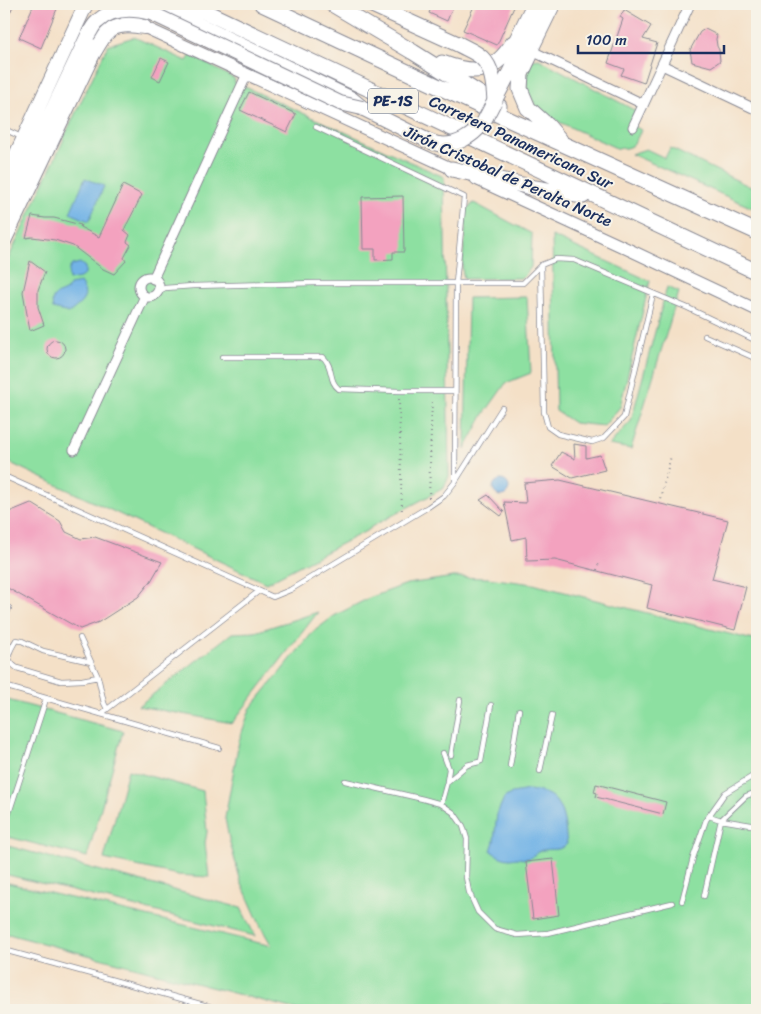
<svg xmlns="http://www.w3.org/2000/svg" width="761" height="1014" font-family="Sriracha,sans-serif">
<rect width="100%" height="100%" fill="#f7f3e8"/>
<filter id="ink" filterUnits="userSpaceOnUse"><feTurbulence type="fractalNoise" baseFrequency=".02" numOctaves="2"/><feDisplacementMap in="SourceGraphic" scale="10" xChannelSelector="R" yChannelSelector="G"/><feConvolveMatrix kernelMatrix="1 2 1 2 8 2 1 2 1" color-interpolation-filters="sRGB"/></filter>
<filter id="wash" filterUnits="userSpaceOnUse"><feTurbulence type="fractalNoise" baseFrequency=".0096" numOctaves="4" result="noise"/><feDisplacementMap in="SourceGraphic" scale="20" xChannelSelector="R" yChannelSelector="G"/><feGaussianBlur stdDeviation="1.12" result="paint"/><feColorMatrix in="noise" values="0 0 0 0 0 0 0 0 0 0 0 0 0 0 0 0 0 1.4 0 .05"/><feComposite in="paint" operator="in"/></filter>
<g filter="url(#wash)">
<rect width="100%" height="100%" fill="#f4e0c7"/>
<path fill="#8de0a1" stroke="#548880" d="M 134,37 L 187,61 L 191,55 L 235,79 L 234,82 L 444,177 L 449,476 L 444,488 L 371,527 L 370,529 L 266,583 L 4,460 L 4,268 L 64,139 L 63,139 L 108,45 Z
M 539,59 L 636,111 L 630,124 L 641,130 C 635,143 633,150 616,148 L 559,122 L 537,109 L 527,90 L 526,76 L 532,60 Z
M 670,148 L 757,190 L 757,210 L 631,154 L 646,149 L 665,158 Z
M 474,203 L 532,234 L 531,267 L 523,278 L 464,279 L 462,269 L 467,208 Z
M 552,236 L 650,281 L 620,407 L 604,426 L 574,423 L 556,411 Z
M 667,287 L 679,292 L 631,449 L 609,445 L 631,421 Z
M 527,297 L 531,373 L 506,383 L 484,414 L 465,449 L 468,298 Z
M 454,577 L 488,578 L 533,584 L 757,641 L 757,1010 L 298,1010 L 4,933 L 4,882 L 272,946 L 261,927 L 241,882 L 229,839 L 225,818 L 239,741 L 250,709 L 313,632 L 334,616 L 369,598 L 407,584 Z
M 318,612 L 232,723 L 138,706 L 232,633 L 255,632 Z
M 4,699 L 123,731 L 87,857 L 4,836 Z
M 128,770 L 203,791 L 207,832 L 205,843 L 209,877 L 178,875 L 104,859 Z
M 4,845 L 241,908 L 255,936 L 4,874 Z"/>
<path fill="#72b3e6" stroke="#4671a2" d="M 85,178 L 104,186 L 89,221 L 70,213 Z
M 80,263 L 85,267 L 85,274 L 80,278 L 69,280 C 68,273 68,270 72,265 Z
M 80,283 C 91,298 81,303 69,313 L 53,309 C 50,293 57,296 67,290 L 69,285 Z
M493 488a8 8 0 1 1 16 0a8 8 0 1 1-16 0Z
M 529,790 C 536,791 544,792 549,795 C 565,805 565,828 567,844 C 557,852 555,848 544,850 C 538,850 535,855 530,858 C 526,859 522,859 518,858 C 515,858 512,859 510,859 C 503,859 496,855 491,851 L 494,841 L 497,814 L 504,798 L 512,793 Z"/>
<g id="blocks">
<path fill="#f3a2bf" d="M 4,4 L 14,4 L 4,25 Z
M 34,4 L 59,4 L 41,48 L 19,38 Z
M 433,4 L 454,4 L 447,21 L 429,13 Z
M 475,4 L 508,4 L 514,7 L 497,45 L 463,30 Z
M 624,10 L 651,26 L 643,39 L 657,43 L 644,83 L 621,75 L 624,69 L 608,63 L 623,19 L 620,17 Z
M 705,29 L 717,35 L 716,39 L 717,46 L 719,50 L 720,61 L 711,67 L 692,62 L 690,50 L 700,32 Z
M 161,58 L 169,62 L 160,81 L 152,77 Z
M 249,92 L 296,114 L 287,132 L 240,110 Z
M 123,185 L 142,195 L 124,230 L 130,235 L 127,242 L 131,245 L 124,258 L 126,261 L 114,274 L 103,269 L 73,246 L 55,240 L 32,237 L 26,238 L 32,216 L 45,218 L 54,218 L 81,225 L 80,227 L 99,237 Z
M 403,196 L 404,252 L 393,252 L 393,259 L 375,260 L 375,249 L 363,249 L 362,197 Z
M 30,261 L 45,272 L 38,290 L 38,307 L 44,325 L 30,331 L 23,292 Z
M47 349a9 9 0 1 1 18 0a9 9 0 1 1-18 0Z
M 574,444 L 586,446 L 586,458 L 600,455 L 605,470 L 572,478 L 552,466 L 561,452 L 575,459 Z
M 560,480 L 728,520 L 712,579 L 746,587 L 735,630 L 647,608 L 652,585 L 555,560 L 527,561 L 526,537 L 512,540 L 504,502 L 526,503 L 524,483 Z
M 488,495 L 504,512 L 501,516 L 480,500 Z
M 31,503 L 60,521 L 66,532 L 81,539 L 95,537 L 162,562 L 151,581 L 138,597 L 99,622 L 80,629 L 4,586 L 4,514 Z
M 596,784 L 666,802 L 663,814 L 596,797 L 597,793 L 594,792 Z
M 553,859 L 559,915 L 533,919 L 526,862 Z"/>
</g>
</g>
<g filter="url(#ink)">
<use href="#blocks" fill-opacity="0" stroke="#888892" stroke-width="1"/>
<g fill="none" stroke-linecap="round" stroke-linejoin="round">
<defs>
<path id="lane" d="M 316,127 L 464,197 L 456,283 L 455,481
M 4,129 L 17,135
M 541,265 L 544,412 L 548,427 L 558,434 L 592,442 L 604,438 L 624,417 L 653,294
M 156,293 L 165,288 L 193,286 L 315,283 L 523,283 L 541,265 L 556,259 L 574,260 L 688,308 L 757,341
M 705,336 L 757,359
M 222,357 L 323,357 C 334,367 328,381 339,389 L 399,391 L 455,391
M 4,476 L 273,597 L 290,590 L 428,507 L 444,496 L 455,482 L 502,408
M 4,619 L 9,608
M 80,638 L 98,677 L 104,703 L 107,709
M 91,662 L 43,651 L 22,641 L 16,640 C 10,651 3,659 17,668 L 61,681 L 82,680 L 98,677
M 4,686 L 219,748
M 101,714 L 259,591
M 443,753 L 449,769 L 447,781
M 451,755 L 460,700
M 481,761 L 491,705
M 510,766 L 519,710
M 540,771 L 552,715
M 345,781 L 423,799 L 441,804 L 454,813 L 463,826 L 467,839 L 466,877 L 469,892 L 478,912 L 495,929 L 517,935 L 548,933 L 672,903
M 441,804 L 447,782 L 467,765 L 479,762
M 9,813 L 46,699
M 709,816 L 721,820 L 757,826
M 704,896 L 721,820 L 746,796 L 757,792
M 682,901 L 693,858 L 706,820 L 725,793 L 753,776
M 4,950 L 222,1010"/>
<path id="street" d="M 532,51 L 643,104
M 662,65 L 757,110
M 633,127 L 690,4
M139 287a10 10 0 1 1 20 0a10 10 0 1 1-20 0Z
M 153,279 L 247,74
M 74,450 L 145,296"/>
<path id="secondary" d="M 112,4 L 129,18 L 144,27 L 459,172
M 513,43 L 532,4
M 532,51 L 555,4
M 476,179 L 634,252 L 757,310"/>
<path id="primary" d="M 506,79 L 543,4
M 362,108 L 412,133
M 4,181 L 86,4
M 4,212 L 88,35
M 4,241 L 92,56 C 107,30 111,21 144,27"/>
<path id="highway" d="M 155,4 L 351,99 L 362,108
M 189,4 L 757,272
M 262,4 L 512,121 L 757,232
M 332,4 L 413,52 L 499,106
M 370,4 L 460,45
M 532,51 L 521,74 L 520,89 L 528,108 L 547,125 L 560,140
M 442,63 C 474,75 493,74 513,43
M 452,169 L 535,188 L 583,196"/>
</defs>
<use href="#lane" stroke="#888892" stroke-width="6"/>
<use href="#street" stroke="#888892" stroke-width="11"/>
<use href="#secondary" stroke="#888892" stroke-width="13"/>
<use href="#primary" stroke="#888892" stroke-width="16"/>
<use href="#highway" stroke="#888892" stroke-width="17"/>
<path stroke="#888892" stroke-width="2" stroke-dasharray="1 4" stroke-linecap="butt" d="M 399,399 L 402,514
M 429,498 L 432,398
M 659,503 L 671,456
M 597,570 L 599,562"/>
<use href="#lane" stroke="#fff" stroke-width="4.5"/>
<use href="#street" stroke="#fff" stroke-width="9"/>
<use href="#secondary" stroke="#fff" stroke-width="11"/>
<use href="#primary" stroke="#fff" stroke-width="14"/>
<use href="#highway" stroke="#fff" stroke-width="15"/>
<defs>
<path id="primary-bridge" d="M 88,35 C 91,31 93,25 97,22 C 112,7 132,8 151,13 L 340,103 L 362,108
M 412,133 C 421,137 429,142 438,144 C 456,147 473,136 483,123 L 506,79"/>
<path id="highway-bridge" d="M 460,45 C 467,49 476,52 482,58 C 493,68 494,87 495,101"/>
</defs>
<use href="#primary-bridge" stroke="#888892" stroke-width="16" stroke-linecap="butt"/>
<use href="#highway-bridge" stroke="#888892" stroke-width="17" stroke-linecap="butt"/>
<use href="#primary-bridge" stroke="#fff" stroke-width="14"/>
<use href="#highway-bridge" stroke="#fff" stroke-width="15"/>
</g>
</g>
<g text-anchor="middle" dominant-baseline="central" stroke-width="4" stroke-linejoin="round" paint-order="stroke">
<rect fill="#f7f3e8" stroke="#5d6a87" stroke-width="1" x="368" y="88.5" width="50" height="25" rx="4"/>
<g font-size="15" font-weight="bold" fill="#1b2f5e">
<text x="393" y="101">PE-1S</text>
</g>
<g font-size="16" fill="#1b2f5e" stroke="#f7f3e8">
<text transform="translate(521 142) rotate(25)">Carretera Panamericana Sur</text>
<text transform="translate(508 176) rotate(24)">Jirón Cristobal de Peralta Norte</text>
</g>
</g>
<rect width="761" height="1014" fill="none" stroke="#f7f3e8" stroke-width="20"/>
<path d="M578 45v8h146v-8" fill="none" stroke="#1b2f5e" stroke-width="2.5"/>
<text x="586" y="45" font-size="15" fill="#1b2f5e" stroke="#f7f3e8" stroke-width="4" paint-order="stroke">100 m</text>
</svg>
